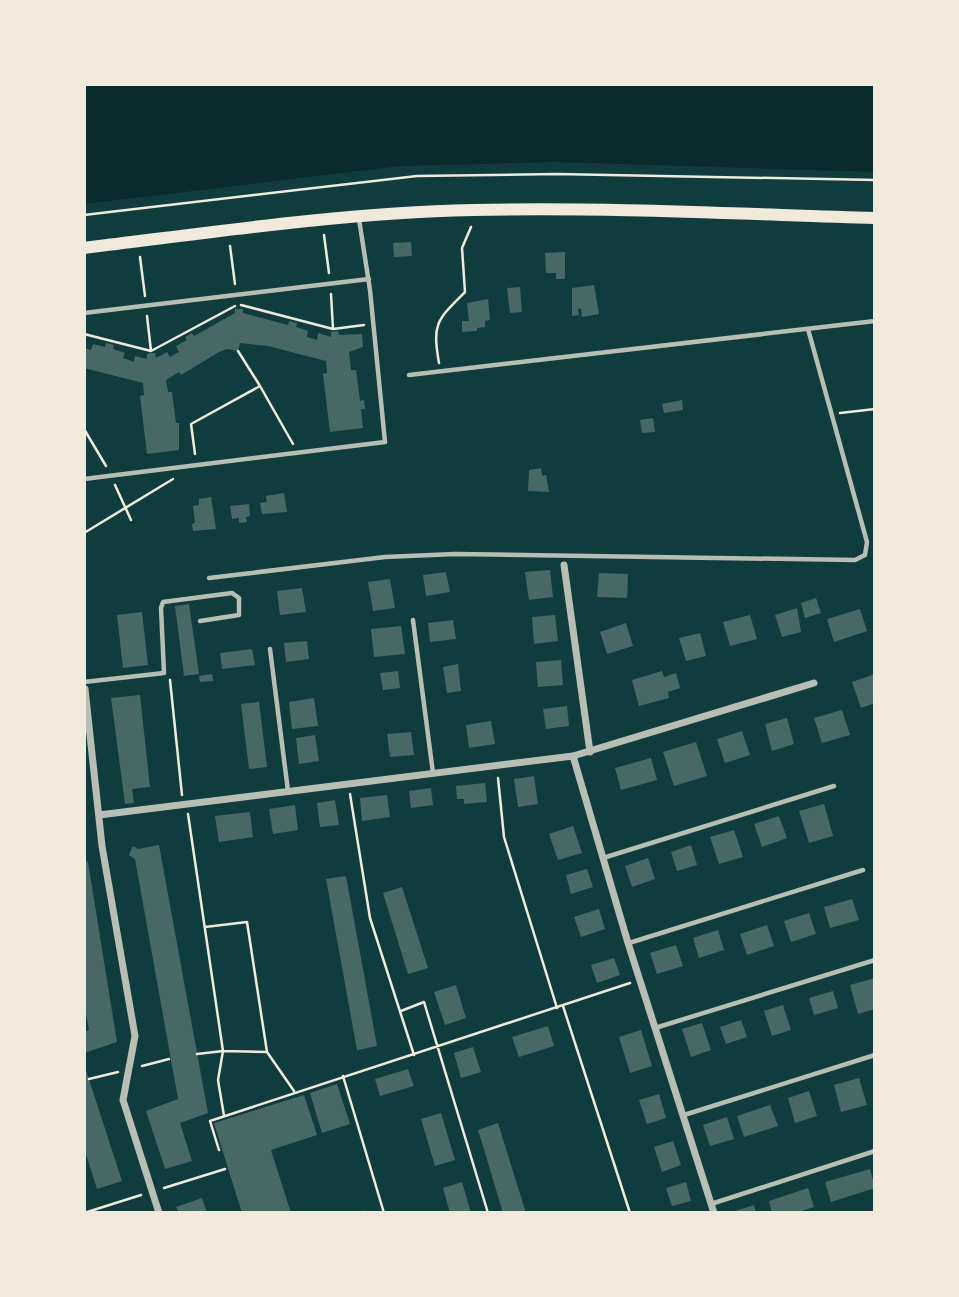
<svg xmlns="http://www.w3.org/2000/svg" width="959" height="1297" font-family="Roboto,sans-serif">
<rect width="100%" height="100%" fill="#0f3d3e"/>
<path fill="#0a2a2b" d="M 84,84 L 875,84 L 875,172 L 555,162 L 401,166 L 84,204 Z"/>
<path fill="#486865" d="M 411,242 L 412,256 L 394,257 L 393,243 Z
M 565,252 L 565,279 L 556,279 L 556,273 L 546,273 L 545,253 Z
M 594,285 L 599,314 L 582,317 L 581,308 L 578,309 L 579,315 L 572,316 L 572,288 Z
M 520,287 L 522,312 L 510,313 L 507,288 Z
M 488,299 L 490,320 L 485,321 L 485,327 L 477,328 L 477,331 L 462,332 L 462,321 L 469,321 L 467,303 Z
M 235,309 L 243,309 L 243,313 L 288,325 L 289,321 L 297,323 L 296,327 L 308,331 L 307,337 L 317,340 L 318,333 L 331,337 L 331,332 L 338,331 L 339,335 L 362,334 L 363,347 L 349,352 L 351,370 L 356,370 L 360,401 L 364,400 L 365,409 L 361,409 L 363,428 L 330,432 L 323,374 L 327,373 L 326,361 L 268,346 L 240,343 L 238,351 L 227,349 L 219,352 L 181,375 L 179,372 L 166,380 L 168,392 L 172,392 L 176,423 L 179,423 L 179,450 L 147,454 L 140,396 L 144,395 L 143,383 L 84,368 L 84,348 L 91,350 L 93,344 L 105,347 L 106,343 L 114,345 L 113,349 L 125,353 L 123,358 L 134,362 L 135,356 L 147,359 L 147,354 L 151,353 L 155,353 L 156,358 L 167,352 L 170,357 L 179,352 L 176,346 L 187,340 L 185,337 L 192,333 L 194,336 L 235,313 Z
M 682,400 L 683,410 L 664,413 L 662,404 Z
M 653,418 L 655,432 L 642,433 L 640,420 Z
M 541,468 L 542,476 L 546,475 L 549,492 L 528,491 L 529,470 Z
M 284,493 L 287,512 L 262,514 L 260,503 L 267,502 L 266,496 Z
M 211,497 L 216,529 L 193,531 L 192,524 L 195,523 L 193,506 L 199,505 L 199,499 Z
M 249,504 L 250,516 L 246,517 L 247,522 L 239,523 L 239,518 L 232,519 L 230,506 Z
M 550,570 L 553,597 L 529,600 L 525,572 Z
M 446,572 L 450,592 L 426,596 L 423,575 Z
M 599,573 L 628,574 L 627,598 L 597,597 Z
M 390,579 L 395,608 L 373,611 L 368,582 Z
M 302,588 L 306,612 L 280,615 L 277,591 Z
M 816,598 L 821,613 L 805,618 L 801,603 Z
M 189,604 L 199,674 L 184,676 L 175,606 Z
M 797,608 L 801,632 L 782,637 L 775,615 Z
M 860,609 L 867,631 L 834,642 L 827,619 Z
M 142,612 L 148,665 L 123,668 L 117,615 Z
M 555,615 L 558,641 L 534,644 L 532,617 Z
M 750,615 L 757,639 L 730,646 L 723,622 Z
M 453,620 L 456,639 L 430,642 L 428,623 Z
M 626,623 L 633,646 L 607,654 L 600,632 Z
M 401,626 L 405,654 L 374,657 L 371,629 Z
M 700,633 L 706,656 L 686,661 L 679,638 Z
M 307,641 L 309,659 L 286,662 L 284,643 Z
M 252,649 L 255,665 L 222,669 L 220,653 Z
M 561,660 L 563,685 L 538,687 L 536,662 Z
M 458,664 L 461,691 L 447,693 L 443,667 Z
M 398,671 L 400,688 L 383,690 L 380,673 Z
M 662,671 L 664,677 L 676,673 L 680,688 L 668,692 L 669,698 L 639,706 L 632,680 Z
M 212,674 L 213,681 L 200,682 L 199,676 Z
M 875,674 L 875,703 L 861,708 L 852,682 Z
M 140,695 L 150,787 L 132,789 L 134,803 L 125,804 L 111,698 Z
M 314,698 L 318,726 L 292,729 L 289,702 Z
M 259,702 L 267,767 L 249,769 L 241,704 Z
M 567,706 L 569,726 L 546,729 L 543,709 Z
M 842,710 L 850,735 L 822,743 L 814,718 Z
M 787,718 L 794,744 L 772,751 L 765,724 Z
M 491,721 L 495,744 L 469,748 L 466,725 Z
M 742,731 L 750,755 L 725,763 L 717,739 Z
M 411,732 L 414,755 L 390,757 L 387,734 Z
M 315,735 L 319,761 L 299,764 L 296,738 Z
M 696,742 L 707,776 L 674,786 L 663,752 Z
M 651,758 L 657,780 L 621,790 L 615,768 Z
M 534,776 L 538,804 L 518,807 L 514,779 Z
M 485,783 L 487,802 L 464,804 L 464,799 L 457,799 L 456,786 Z
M 431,788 L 433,805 L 411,808 L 409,791 Z
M 387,795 L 390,817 L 362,821 L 360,798 Z
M 335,800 L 339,825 L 320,827 L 317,803 Z
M 824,804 L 833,836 L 809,843 L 799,811 Z
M 295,805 L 298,830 L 273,834 L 269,809 Z
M 250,812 L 253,837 L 219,842 L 215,816 Z
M 779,816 L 787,838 L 762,847 L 754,824 Z
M 573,826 L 582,853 L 558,860 L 549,834 Z
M 734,830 L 743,857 L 719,864 L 710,837 Z
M 159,845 L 208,1113 L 180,1123 L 192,1161 L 165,1169 L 146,1111 L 178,1099 L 135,859 L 129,855 L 133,846 L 138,849 Z
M 691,845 L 697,865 L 677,871 L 671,852 Z
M 648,858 L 655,879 L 632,887 L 625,866 Z
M 84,860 L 88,862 L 117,1042 L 84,1053 L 84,1032 L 89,1030 L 84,1003 Z
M 587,869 L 593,887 L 571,894 L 566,875 Z
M 346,876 L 377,1046 L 357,1050 L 326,879 Z
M 402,887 L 428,968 L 408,974 L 383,893 Z
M 852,899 L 859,920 L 830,928 L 824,907 Z
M 599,909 L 605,929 L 581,937 L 574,917 Z
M 809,913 L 816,934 L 791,942 L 784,921 Z
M 767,925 L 774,946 L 747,955 L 740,934 Z
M 718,930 L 724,950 L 699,958 L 693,938 Z
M 676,945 L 683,966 L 657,974 L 650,953 Z
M 614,958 L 620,975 L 597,983 L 591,965 Z
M 875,978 L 875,1009 L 858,1014 L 850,985 Z
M 456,985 L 466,1018 L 445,1025 L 434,992 Z
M 833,991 L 838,1008 L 814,1015 L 809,998 Z
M 783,1005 L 791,1030 L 772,1036 L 764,1011 Z
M 741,1020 L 747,1037 L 726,1044 L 720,1027 Z
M 702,1023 L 711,1050 L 691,1057 L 682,1029 Z
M 548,1026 L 554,1046 L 519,1057 L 512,1037 Z
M 641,1030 L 652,1066 L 630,1073 L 619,1037 Z
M 473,1047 L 481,1072 L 461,1078 L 454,1053 Z
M 84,1064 L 122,1181 L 97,1189 L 84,1148 Z
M 408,1069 L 414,1086 L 380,1096 L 375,1079 Z
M 859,1078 L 867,1105 L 841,1112 L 834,1085 Z
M 337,1084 L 350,1124 L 322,1133 L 310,1093 Z
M 809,1091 L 817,1116 L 795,1123 L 788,1098 Z
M 659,1094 L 666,1118 L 647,1124 L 639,1100 Z
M 304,1095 L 317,1135 L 271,1150 L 291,1213 L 242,1213 L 214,1123 Z
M 770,1105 L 778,1126 L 744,1137 L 737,1116 Z
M 441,1113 L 455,1160 L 435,1166 L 421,1119 Z
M 727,1117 L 734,1139 L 710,1146 L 703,1125 Z
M 498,1123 L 526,1213 L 503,1213 L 483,1146 L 478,1130 Z
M 673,1141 L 681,1165 L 662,1172 L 654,1147 Z
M 870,1169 L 875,1188 L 831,1202 L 825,1182 Z
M 462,1182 L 471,1213 L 450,1213 L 443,1188 Z
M 686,1182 L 691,1201 L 672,1206 L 666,1188 Z
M 808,1188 L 814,1207 L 795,1213 L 772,1213 L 769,1201 Z
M 202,1198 L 207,1213 L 179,1213 L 176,1207 Z
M 754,1205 L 756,1213 L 732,1213 L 732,1212 Z"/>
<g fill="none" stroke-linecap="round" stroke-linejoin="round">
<path stroke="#f1e9da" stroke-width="2.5" d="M 84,215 L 417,176 L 557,174 L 875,180
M 324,235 L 329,273
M 230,246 L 235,284
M 140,257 L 145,296
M 331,294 L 333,329
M 241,305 L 333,329 L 364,325
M 147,316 L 151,351
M 84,334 L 151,351 L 235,306
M 439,363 C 432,323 437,320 465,292 L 462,248 L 471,227
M 260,386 L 293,444
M 840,413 L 875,409
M 84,429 L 106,466
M 195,454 L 191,424 L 260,386 L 238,351
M 115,485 L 131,520
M 84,533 L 173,479
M 170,680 L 182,795
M 498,778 L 504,837 L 557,1008
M 350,794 L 370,918 L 414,1055
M 188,814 L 223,1051 L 218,1080 L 224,1116
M 205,927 L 247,922 L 267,1052
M 563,1006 L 630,1213
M 401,1011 L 424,1002 L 488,1213
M 197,1054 L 223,1051 L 267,1052 L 294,1091
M 142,1066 L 169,1059
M 343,1076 L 384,1213
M 89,1079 L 118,1072
M 219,1150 L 210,1121 L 630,983
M 164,1188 L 225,1169
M 365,1212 L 365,1213
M 84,1213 L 141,1195"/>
<path stroke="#b8beb3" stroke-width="4.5" d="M 84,313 L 369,279
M 409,375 L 875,321
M 84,479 L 385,442 L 370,290 L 359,219
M 209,578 L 385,557 L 455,554 L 855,560 L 865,555 L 867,542 L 808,329
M 413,620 L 433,773
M 270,649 L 288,791
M 84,682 L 164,673 L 161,608 L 163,602 L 232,593 L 239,598 L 239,615 L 200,621
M 603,858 L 834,786
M 629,943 L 863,870
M 655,1028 L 875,960
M 684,1115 L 875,1055
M 711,1204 L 875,1151"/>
<path stroke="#b8beb3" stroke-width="7" d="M 564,565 L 590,752
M 85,689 L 102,846 L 135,1036 L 123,1100 L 159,1213
M 573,756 L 628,943 L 714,1213
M 99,815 L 573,756 L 814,683"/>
<path stroke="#f1e9da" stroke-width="12" d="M 84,248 C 213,232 343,213 473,210 C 607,207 741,214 875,218"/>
</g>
<rect width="959" height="1297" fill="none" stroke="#f1e9da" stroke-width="172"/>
</svg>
